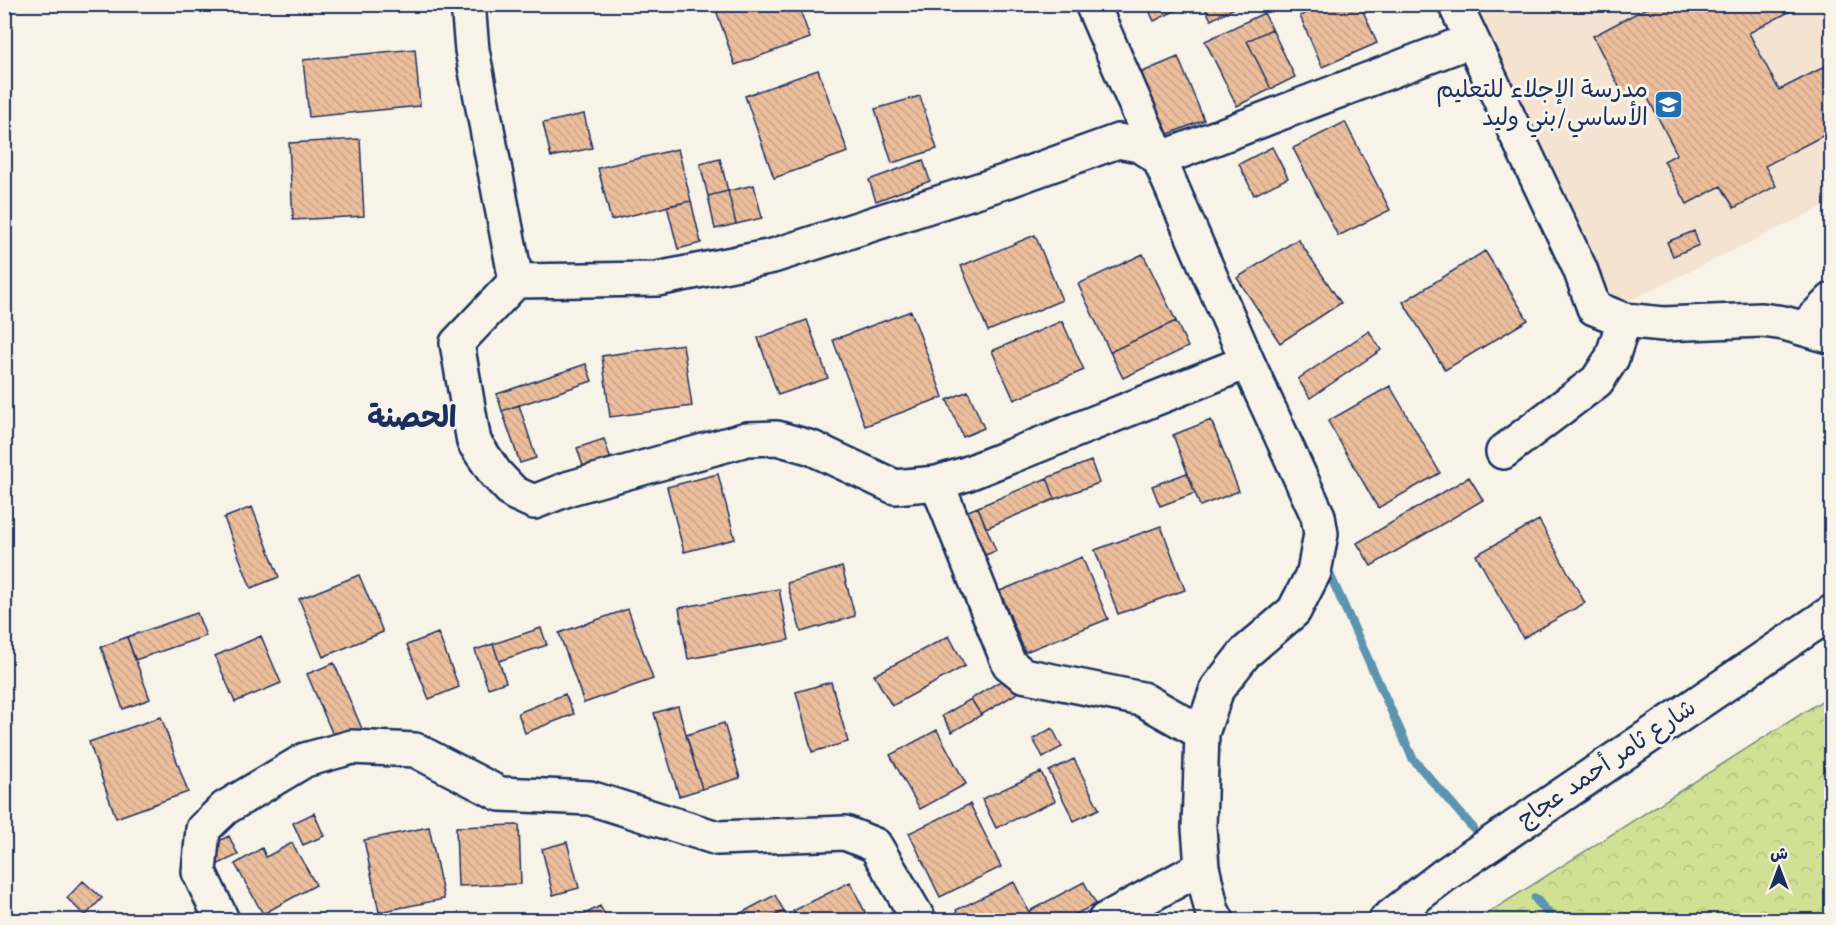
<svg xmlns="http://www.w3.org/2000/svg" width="1836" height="925" font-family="Mynerve,'Playpen Sans Arabic',sans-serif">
<defs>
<pattern id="forest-crowns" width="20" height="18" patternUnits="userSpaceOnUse" patternTransform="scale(1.5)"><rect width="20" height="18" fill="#d1e194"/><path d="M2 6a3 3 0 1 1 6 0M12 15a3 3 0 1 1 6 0" fill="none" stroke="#b3c182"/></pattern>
<pattern id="building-back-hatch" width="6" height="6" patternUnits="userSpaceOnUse" patternTransform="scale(1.5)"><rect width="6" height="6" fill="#ecbe9c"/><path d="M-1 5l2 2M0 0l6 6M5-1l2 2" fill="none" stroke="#caa489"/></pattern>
</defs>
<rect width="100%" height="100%" fill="#f7f3e8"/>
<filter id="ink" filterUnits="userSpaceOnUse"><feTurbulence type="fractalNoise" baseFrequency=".0167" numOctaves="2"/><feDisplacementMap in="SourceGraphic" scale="12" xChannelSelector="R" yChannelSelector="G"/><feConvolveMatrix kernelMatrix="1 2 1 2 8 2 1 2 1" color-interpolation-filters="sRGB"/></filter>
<g filter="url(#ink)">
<path fill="#f4e3d1" d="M 1458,5 L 1831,5 L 1831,203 L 1608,311 Z"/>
<path fill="url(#forest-crowns)" stroke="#768879" stroke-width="1.5" d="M 1831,695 L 1831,920 L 1477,920 Z"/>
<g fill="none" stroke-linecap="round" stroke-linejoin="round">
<path stroke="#5d94b0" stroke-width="9" d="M 1326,566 L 1413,759 L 1473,828
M 1535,898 L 1554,920"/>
</g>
<path fill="url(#building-back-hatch)" stroke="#1b2f5e" stroke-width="1.5" d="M 714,4 L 798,4 L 810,38 L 735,65 Z
M 1146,4 L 1189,4 L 1154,21 Z
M 1203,4 L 1242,4 L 1211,20 Z
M 1327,4 L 1360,4 L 1377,43 L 1322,67 L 1300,16 Z
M 1654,4 L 1804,4 L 1749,33 L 1779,90 L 1832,63 L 1832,131 L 1765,166 L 1776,186 L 1734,208 L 1721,186 L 1687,204 L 1664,161 L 1677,154 L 1643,89 L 1625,98 L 1593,36 Z
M 1264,13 L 1272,29 L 1247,41 L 1271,89 L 1237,106 L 1205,41 Z
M 1272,29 L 1295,77 L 1271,89 L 1247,41 Z
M 415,49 L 420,106 L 309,117 L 303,60 Z
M 1178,57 L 1204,120 L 1166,135 L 1140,73 Z
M 818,70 L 848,152 L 774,178 L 745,96 Z
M 920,96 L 937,149 L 892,163 L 875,109 Z
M 584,114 L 592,148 L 551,157 L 543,123 Z
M 1345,122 L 1390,210 L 1338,236 L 1293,148 Z
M 360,139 L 364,216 L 293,220 L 289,143 Z
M 1272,147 L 1288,178 L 1254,195 L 1239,164 Z
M 678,149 L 691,201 L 611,220 L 598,168 Z
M 720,159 L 728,191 L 708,196 L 700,164 Z
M 923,160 L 930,181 L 876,201 L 869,180 Z
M 754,185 L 762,218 L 736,224 L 728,191 Z
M 728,191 L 736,224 L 715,229 L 708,196 Z
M 691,201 L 701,243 L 678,249 L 667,206 Z
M 1694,231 L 1699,245 L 1673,256 L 1667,242 Z
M 1035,235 L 1062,300 L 988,331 L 961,266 Z
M 1298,239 L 1341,303 L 1280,343 L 1237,278 Z
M 1485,251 L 1528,320 L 1445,370 L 1403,302 Z
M 1143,254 L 1176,321 L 1110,352 L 1078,284 Z
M 911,311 L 943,397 L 865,426 L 833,340 Z
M 807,320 L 828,378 L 778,395 L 758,338 Z
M 1062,321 L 1084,370 L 1014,400 L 992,351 Z
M 1176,321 L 1188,347 L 1123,378 L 1110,352 Z
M 1369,331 L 1381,350 L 1310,398 L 1298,379 Z
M 683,344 L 692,406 L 610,417 L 602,356 Z
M 586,364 L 592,381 L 502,411 L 497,394 Z
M 1390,386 L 1440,473 L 1378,508 L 1328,421 Z
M 968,391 L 984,428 L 963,437 L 947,400 Z
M 519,405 L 536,458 L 520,463 L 502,411 Z
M 1211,420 L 1239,491 L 1200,506 L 1173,435 Z
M 604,439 L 611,460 L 584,469 L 577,448 Z
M 1091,461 L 1099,483 L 1055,499 L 1047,478 Z
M 1187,473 L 1195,493 L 1160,506 L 1152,486 Z
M 718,474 L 735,539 L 684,552 L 667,487 Z
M 1469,477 L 1483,500 L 1371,566 L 1357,543 Z
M 1047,478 L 1055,499 L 986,528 L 978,507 Z
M 252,507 L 279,577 L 251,588 L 224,518 Z
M 978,507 L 996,551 L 980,557 L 963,513 Z
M 1539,520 L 1585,603 L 1523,638 L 1476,555 Z
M 1161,526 L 1185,590 L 1118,614 L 1095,550 Z
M 1082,557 L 1108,619 L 1025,652 L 1000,591 Z
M 842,567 L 855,616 L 801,632 L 787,583 Z
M 359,575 L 383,632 L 323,657 L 299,599 Z
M 779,589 L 789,640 L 688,659 L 679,608 Z
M 628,609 L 653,679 L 584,703 L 559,633 Z
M 197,613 L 206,636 L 135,660 L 127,637 Z
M 541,628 L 547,645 L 499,661 L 493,644 Z
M 438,633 L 459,687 L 429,699 L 407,645 Z
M 261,636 L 281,683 L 235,702 L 215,656 Z
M 949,636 L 965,666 L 892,706 L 874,675 Z
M 127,637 L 150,699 L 123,709 L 101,647 Z
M 493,644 L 506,682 L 488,688 L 475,650 Z
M 334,663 L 363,731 L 336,742 L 307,674 Z
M 1000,681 L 1019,692 L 981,715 L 971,699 Z
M 831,682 L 848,742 L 812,752 L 796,692 Z
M 565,694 L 574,714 L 525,733 L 518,713 Z
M 971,699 L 981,715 L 952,732 L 942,716 Z
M 678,706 L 702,789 L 679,796 L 654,713 Z
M 161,717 L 188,792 L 116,818 L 89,742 Z
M 724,723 L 740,778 L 702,789 L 686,735 Z
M 1052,728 L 1062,747 L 1043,757 L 1033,739 Z
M 937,730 L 966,784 L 920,809 L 890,755 Z
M 1074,759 L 1099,809 L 1074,821 L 1049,771 Z
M 1041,772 L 1055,801 L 996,828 L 982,799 Z
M 970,804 L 1001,867 L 940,897 L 909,833 Z
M 314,813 L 324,836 L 303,845 L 293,823 Z
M 519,825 L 521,884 L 458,886 L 456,827 Z
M 429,827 L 444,899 L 379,912 L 364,840 Z
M 229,836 L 238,855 L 212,867 L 204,848 Z
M 567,842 L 579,888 L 553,895 L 542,849 Z
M 292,843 L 316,885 L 263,914 L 235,864 L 262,848 L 266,857 Z
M 83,881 L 102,898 L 85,916 L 67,898 Z
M 850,882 L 869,920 L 798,920 L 793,911 Z
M 1014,882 L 1033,920 L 961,920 L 956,910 Z
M 1084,882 L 1096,904 L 1064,920 L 1033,920 L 1029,911 Z
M 775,895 L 784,911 L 766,920 L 728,920 Z
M 600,906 L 608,920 L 574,920 Z
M 784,911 L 789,920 L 766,920 Z"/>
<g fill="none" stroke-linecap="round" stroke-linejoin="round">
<defs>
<path id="minor" d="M 468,4 L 472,50 L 516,281
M 1092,4 L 1248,363 L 1318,516 L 1321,534 L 1314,572 L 1294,611 L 1245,653 L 1217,689 L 1202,733 L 1199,828 L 1202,867 L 1212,911 L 1217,920
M 1455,4 L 1580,269 L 1594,308 L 1624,320 L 1663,324 L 1762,320 L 1784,323 L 1832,337
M 1804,328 L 1832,300
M 1248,363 L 1237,366 L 966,474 L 937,483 L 895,487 L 812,448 L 777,438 L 747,439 L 570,488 L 534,502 L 514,493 L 495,473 L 474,442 L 457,343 L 516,281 L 657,279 L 773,256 L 1007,181 L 1118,141 L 1139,145 L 1160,159 L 1472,40
M 1503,452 L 1597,381 L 1612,358 L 1624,320
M 937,483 L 1009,664 L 1023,675 L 1142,699 L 1202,733
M 222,920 L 199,872 L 203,829 L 225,808 L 305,760 L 352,747 L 415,750 L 500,794 L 590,798 L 717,838 L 845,833 L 875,845 L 919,920
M 1105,920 L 1202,867"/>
<path id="primary" d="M 1386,920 L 1443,876 L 1832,612"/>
</defs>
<use href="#minor" stroke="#1b2f5e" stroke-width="38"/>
<use href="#primary" stroke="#1b2f5e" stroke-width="38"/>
<use href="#minor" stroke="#f7f3e8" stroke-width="33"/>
<use href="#primary" stroke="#f7f3e8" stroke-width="33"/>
</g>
</g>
<defs>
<symbol id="school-square" viewBox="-11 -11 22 22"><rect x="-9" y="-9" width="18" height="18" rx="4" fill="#1f6fb2" stroke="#f7f3e8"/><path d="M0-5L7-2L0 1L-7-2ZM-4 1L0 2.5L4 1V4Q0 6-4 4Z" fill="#fff"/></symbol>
</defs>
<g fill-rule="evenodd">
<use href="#school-square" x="1652" y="88" width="33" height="33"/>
</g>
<g text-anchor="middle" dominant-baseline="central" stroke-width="6" stroke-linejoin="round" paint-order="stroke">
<g font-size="24" fill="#1b2f5e" stroke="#f7f3e8" text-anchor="end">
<text x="1648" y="90">مدرسة الإجلاء للتعليم<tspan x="1648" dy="28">الأساسي/بني وليد</tspan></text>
</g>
<g font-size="24" fill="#1b2f5e" stroke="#f7f3e8">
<text transform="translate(1607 764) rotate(-34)">شارع ثامر أحمد عجاج</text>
</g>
<g font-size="30" font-weight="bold" fill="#1b2f5e" stroke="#f7f3e8">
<text x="412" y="418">الحصنة</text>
</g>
</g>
<rect width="1836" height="925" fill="none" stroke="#f7f3e8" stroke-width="24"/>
<rect x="12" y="12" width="1812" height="901" fill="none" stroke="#1b2f5e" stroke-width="2" filter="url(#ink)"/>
<g transform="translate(1779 868)" stroke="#f7f3e8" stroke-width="4.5" paint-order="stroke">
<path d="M0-4.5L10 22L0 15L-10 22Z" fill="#1b2f5e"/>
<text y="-9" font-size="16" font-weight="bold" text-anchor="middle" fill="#1b2f5e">ش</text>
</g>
</svg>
